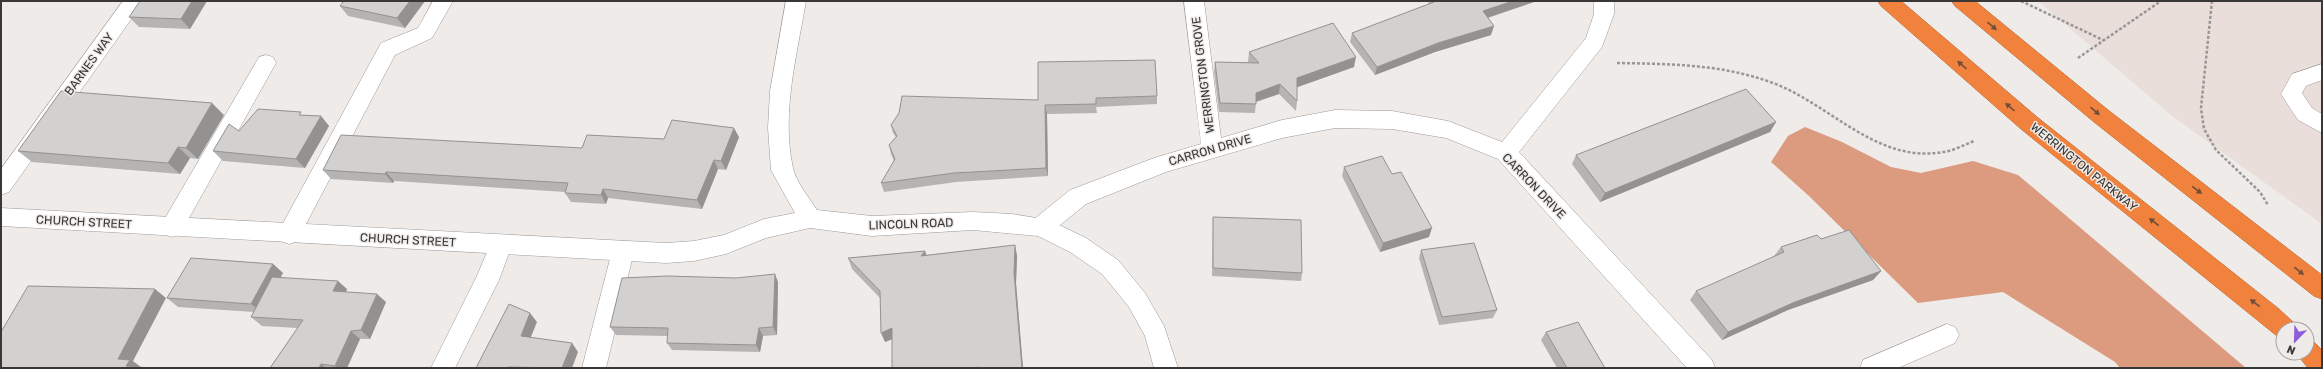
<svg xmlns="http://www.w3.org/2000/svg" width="2323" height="369" font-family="Rubik,sans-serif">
<rect width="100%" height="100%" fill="#eeebe9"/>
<path fill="#e9ded9" d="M 2038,1 L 2322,1 L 2322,224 L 2172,116 Z"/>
<path fill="#dc9a7f" d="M 1805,127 L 1842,142 L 1891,167 L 1921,173 L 1973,161 L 2018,175 L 2246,368 L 2120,368 L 2115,362 L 2003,292 L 1918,303 L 1809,196 L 1771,162 L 1788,136 Z"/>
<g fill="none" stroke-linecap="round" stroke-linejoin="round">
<defs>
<path id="lane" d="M 433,1 L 453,1 L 432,38 L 395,55 L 297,241 L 289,244 L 281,241 L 278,234 L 281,227 L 381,43 L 418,28 Z
M 266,55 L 273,57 L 276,63 L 180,234 L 172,237 L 164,234 L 161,227 L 164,220 L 259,57 Z
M 2322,64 L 2322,80 L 2306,86 L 2302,93 L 2312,108 L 2322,114 L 2322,133 L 2298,120 L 2281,94 L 2292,74 Z
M 623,241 L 631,244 L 634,251 L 606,368 L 582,368 L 612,251 L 615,244 Z"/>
<path id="street" d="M 123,1 L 144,1 L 9,192 L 1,195 L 1,169 Z
M 1184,1 L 1204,1 L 1221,138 L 1282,120 L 1335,110 L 1392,111 L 1448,121 L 1502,142 L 1586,38 L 1594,14 L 1594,1 L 1614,1 L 1614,14 L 1602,47 L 1519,152 L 1712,360 L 1715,368 L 1687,368 L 1498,159 L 1446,138 L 1392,129 L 1335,128 L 1282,138 L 1166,172 L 1086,204 L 1049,234 L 1041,237 L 1033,234 L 1030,227 L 1033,220 L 1070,190 L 1154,158 L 1201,144 Z
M 501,235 L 509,238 L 512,245 L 499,280 L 455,368 L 431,368 L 476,278 L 493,238 Z
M 1947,324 L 1955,327 L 1959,335 L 1955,343 L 1898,368 L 1860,368 L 1863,360 Z"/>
<path id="secondary" d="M 786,1 L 806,1 C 797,55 781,113 793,168 C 795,180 810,199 817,210 L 872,216 L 973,212 L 1012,214 L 1049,220 L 1086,238 L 1118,260 L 1145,293 L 1164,326 L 1178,368 L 1154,368 L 1145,336 L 1129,307 L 1102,274 L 1070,252 L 1038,236 L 973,230 L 872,236 L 810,228 L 766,238 L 726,254 L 694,261 L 666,263 L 1,226 L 1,208 L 666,243 L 694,241 L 724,235 L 764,219 L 795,213 L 771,170 L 768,128 L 770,91 Z"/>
<path id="highway" d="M 1878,1 L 1901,1 L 2037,117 L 2279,309 L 2293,322 L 2297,329 L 2283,329 L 2283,339 L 2277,336 L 2021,129 L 1881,6 Z
M 1952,1 L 1975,1 L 2108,110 L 2322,275 L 2322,299 L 2314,296 L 2094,122 L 1955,6 Z
M 2307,340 L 2315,343 L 2322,350 L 2322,368 L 2308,368 L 2296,353 L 2307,353 Z"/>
</defs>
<use href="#lane" stroke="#9c9998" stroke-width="1"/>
<use href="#street" stroke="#9c9998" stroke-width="1"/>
<use href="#secondary" stroke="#9c9998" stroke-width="1"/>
<use href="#highway" stroke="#b0683b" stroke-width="1"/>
<path stroke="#999795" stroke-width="2.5" stroke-dasharray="3 2" stroke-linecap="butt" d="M 2021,1 L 2103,40
M 2212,1 L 2201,108 L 2204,129 L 2216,150 L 2260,192 L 2268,205
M 2078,58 L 2161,1
M 1617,63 C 1670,64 1722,64 1773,83 C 1830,104 1877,164 1943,152 C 1953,151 1964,145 1974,141"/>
<use href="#lane" fill="#fff" fill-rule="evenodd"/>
<use href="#street" fill="#fff" fill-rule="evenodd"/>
<use href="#secondary" fill="#fff" fill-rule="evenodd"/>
<use href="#highway" fill="#f0823d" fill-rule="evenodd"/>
</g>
<path fill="#b5b4b2" d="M 207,1 L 190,29 L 139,27 L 129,17 Z
M 344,1 L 425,1 L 405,28 L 348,16 L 340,6 Z
M 1429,1 L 1537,1 L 1488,18 L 1491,35 L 1435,52 L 1375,75 L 1350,42 L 1352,33 L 1428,5 Z
M 1249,52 L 1354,67 L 1297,87 L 1297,101 L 1296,111 L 1279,94 L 1256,102 L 1255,113 L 1219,112 L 1214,72 L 1215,62 L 1249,62 L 1248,62 Z
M 1157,96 L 1157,104 L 1096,107 L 1097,113 L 1047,114 L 1048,176 L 956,182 L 884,192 L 881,183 L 894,161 L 891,154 L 889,145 L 896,137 L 893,133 L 891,125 L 1038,100 Z
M 224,115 L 198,159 L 190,158 L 180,174 L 32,162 L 18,151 Z
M 303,115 L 321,116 L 329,126 L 305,168 L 223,161 L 213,151 L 239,131 Z
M 1776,122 L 1770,132 L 1600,202 L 1572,164 L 1576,155 Z
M 739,137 L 726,170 L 718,169 L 702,209 L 608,198 L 606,204 L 571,202 L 565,193 L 565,192 L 394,181 L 393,183 L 331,179 L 323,170 L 582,148 L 664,139 Z
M 1344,167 L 1392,174 L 1429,237 L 1380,252 L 1342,176 Z
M 1213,217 L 1302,273 L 1301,281 L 1212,276 Z
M 1821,239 L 1881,271 L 1873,280 L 1788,310 L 1722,340 L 1690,300 L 1696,291 L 1775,257 L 1774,256 L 1781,247 Z
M 1015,245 L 1017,256 L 1016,283 L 1023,368 L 892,368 L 892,339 L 885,342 L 880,298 L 852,269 L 848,258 L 925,251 L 926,255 Z
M 1421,250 L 1497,310 L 1493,318 L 1439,325 L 1419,258 Z
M 273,264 L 283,273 L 280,277 L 347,289 L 346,292 L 386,302 L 370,339 L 360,339 L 347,368 L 270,368 L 298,328 L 262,326 L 251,317 L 254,312 L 178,307 L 167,298 Z
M 778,282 L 777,335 L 763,336 L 760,352 L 672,350 L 667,343 L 668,336 L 616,335 L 610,327 Z
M 1546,332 L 1605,368 L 1557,368 L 1541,340 Z"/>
<path fill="#949291" d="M 192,1 L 207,1 L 190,29 L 181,19 Z
M 410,1 L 425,1 L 405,28 L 397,18 Z
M 1513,1 L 1537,1 L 1480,20 L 1483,11 Z
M 1494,26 L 1491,35 L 1435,52 L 1375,75 L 1377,67 L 1438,43 Z
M 1356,57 L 1354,67 L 1295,88 L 1297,78 Z
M 1280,84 L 1279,94 L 1255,102 L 1256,93 Z
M 212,103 L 224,115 L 198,159 L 186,148 Z
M 1045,105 L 1047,114 L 1048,176 L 1046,168 Z
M 321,116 L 329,126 L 305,168 L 296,159 Z
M 1776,122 L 1770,132 L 1600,202 L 1605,193 Z
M 734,128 L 739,137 L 726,170 L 721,161 Z
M 178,147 L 190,158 L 180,174 L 168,163 Z
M 714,160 L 718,169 L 702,209 L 697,200 Z
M 386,172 L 394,181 L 393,183 L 385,174 Z
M 603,189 L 608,198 L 606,204 L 601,195 Z
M 1432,228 L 1429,237 L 1380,252 L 1383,243 Z
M 1015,245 L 1017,256 L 1016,283 L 1023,368 L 1022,368 L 1014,273 Z
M 925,251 L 928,261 L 921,256 Z
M 273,264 L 283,273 L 262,312 L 251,304 Z
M 1881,271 L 1873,280 L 1788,310 L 1722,340 L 1728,332 L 1795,302 Z
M 775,274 L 778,282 L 777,335 L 773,327 Z
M 338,281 L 347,289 L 342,299 L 333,291 Z
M 155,289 L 166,298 L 133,361 L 142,368 L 126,366 L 118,359 Z
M 377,294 L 386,302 L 370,339 L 361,330 Z
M 530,313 L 537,322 L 528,344 L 521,336 Z
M 759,328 L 763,336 L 760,352 L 756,345 Z
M 892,328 L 895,338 L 885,342 L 881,333 Z
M 351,331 L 360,339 L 347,368 L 337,368 L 335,366 Z
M 572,343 L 578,352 L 572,368 L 562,368 Z
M 321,364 L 326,368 L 319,368 Z"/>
<path fill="#d3d1cf" stroke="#949291" d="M 140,1 L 192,1 L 181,19 L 129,17 Z
M 344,1 L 410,1 L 397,18 L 340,6 Z
M 1433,1 L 1513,1 L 1483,11 L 1494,26 L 1438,43 L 1377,67 L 1352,33 L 1434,2 Z
M 1333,23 L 1356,57 L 1297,78 L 1297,101 L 1280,84 L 1256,93 L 1256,104 L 1220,103 L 1215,62 L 1259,63 L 1249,52 Z
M 1155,60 L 1157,96 L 1096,98 L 1096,104 L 1045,105 L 1046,168 L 954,173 L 881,183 L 895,159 L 889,145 L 897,136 L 891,125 L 899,113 L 902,96 L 1038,100 L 1038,62 Z
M 1746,89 L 1776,122 L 1605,193 L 1576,155 Z
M 61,91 L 212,103 L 186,148 L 178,147 L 168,163 L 18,151 Z
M 258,109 L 301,112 L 299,115 L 321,116 L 296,159 L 213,151 L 229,124 L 239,131 Z
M 672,120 L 734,128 L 721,161 L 714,160 L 697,200 L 603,189 L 601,195 L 565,193 L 568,183 L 386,172 L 385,174 L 323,170 L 341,135 L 582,148 L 587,135 L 664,139 Z
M 1382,156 L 1392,174 L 1401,172 L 1432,228 L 1383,243 L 1344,167 Z
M 1213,217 L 1301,220 L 1302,273 L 1213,268 Z
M 1849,230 L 1881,271 L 1795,302 L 1728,332 L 1696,291 L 1784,252 L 1781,247 L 1817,235 L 1821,239 Z
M 1474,243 L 1497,310 L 1442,317 L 1421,250 Z
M 1015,245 L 1014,273 L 1022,368 L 979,368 L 979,367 L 974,368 L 892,368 L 892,328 L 881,333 L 880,291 L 848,258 L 925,251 L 921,256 Z
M 191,258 L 273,264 L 251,304 L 167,298 Z
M 775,274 L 773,327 L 759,328 L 756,345 L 667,343 L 668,328 L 610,327 L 622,278 L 667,276 L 736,278 Z
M 272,277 L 338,281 L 333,291 L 377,294 L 361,330 L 351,331 L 335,366 L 321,364 L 319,368 L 270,368 L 303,320 L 251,317 Z
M 28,286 L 155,289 L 118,359 L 130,360 L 126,366 L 150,368 L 1,368 L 1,332 Z
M 509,304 L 530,313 L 521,336 L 572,343 L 562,368 L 508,367 L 508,368 L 476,368 Z
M 1578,322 L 1605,368 L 1567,368 L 1546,332 Z"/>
<defs><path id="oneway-solid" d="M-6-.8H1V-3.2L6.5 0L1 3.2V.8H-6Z"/></defs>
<g fill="#704e39">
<use href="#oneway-solid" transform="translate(1992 26) rotate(40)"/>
<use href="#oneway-solid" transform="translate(1962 65) rotate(-139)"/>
<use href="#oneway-solid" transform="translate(2010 107) rotate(-139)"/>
<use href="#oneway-solid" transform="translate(2095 111) rotate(40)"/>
<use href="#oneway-solid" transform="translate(2197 190) rotate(38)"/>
<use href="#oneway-solid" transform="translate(2154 222) rotate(-142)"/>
<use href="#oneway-solid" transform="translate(2299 271) rotate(39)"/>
<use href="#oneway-solid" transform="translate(2255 303) rotate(-142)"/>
</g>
<g text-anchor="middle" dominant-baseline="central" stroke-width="3" stroke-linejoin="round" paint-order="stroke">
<g font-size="12" fill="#393837" stroke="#eeebe9">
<text transform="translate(89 64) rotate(-54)">BARNES WAY</text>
<text transform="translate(1203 75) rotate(-97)">WERRINGTON GROVE</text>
<text transform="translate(1210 150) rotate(-16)">CARRON DRIVE</text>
<text transform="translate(2084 167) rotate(39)">WERRINGTON PARKWAY</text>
<text transform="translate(1534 186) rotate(46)">CARRON DRIVE</text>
<text transform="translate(84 222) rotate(3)">CHURCH STREET</text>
<text transform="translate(911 224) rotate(-2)">LINCOLN ROAD</text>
<text transform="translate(408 240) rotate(3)">CHURCH STREET</text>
</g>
</g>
<rect width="2323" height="369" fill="none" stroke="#393837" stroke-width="4"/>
<g transform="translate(2295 341) rotate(203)"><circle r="19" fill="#eeebe9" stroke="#a6a3a2"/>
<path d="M0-3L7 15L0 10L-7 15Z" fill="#8e5ed8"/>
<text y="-6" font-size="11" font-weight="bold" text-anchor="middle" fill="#393837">N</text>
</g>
</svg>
